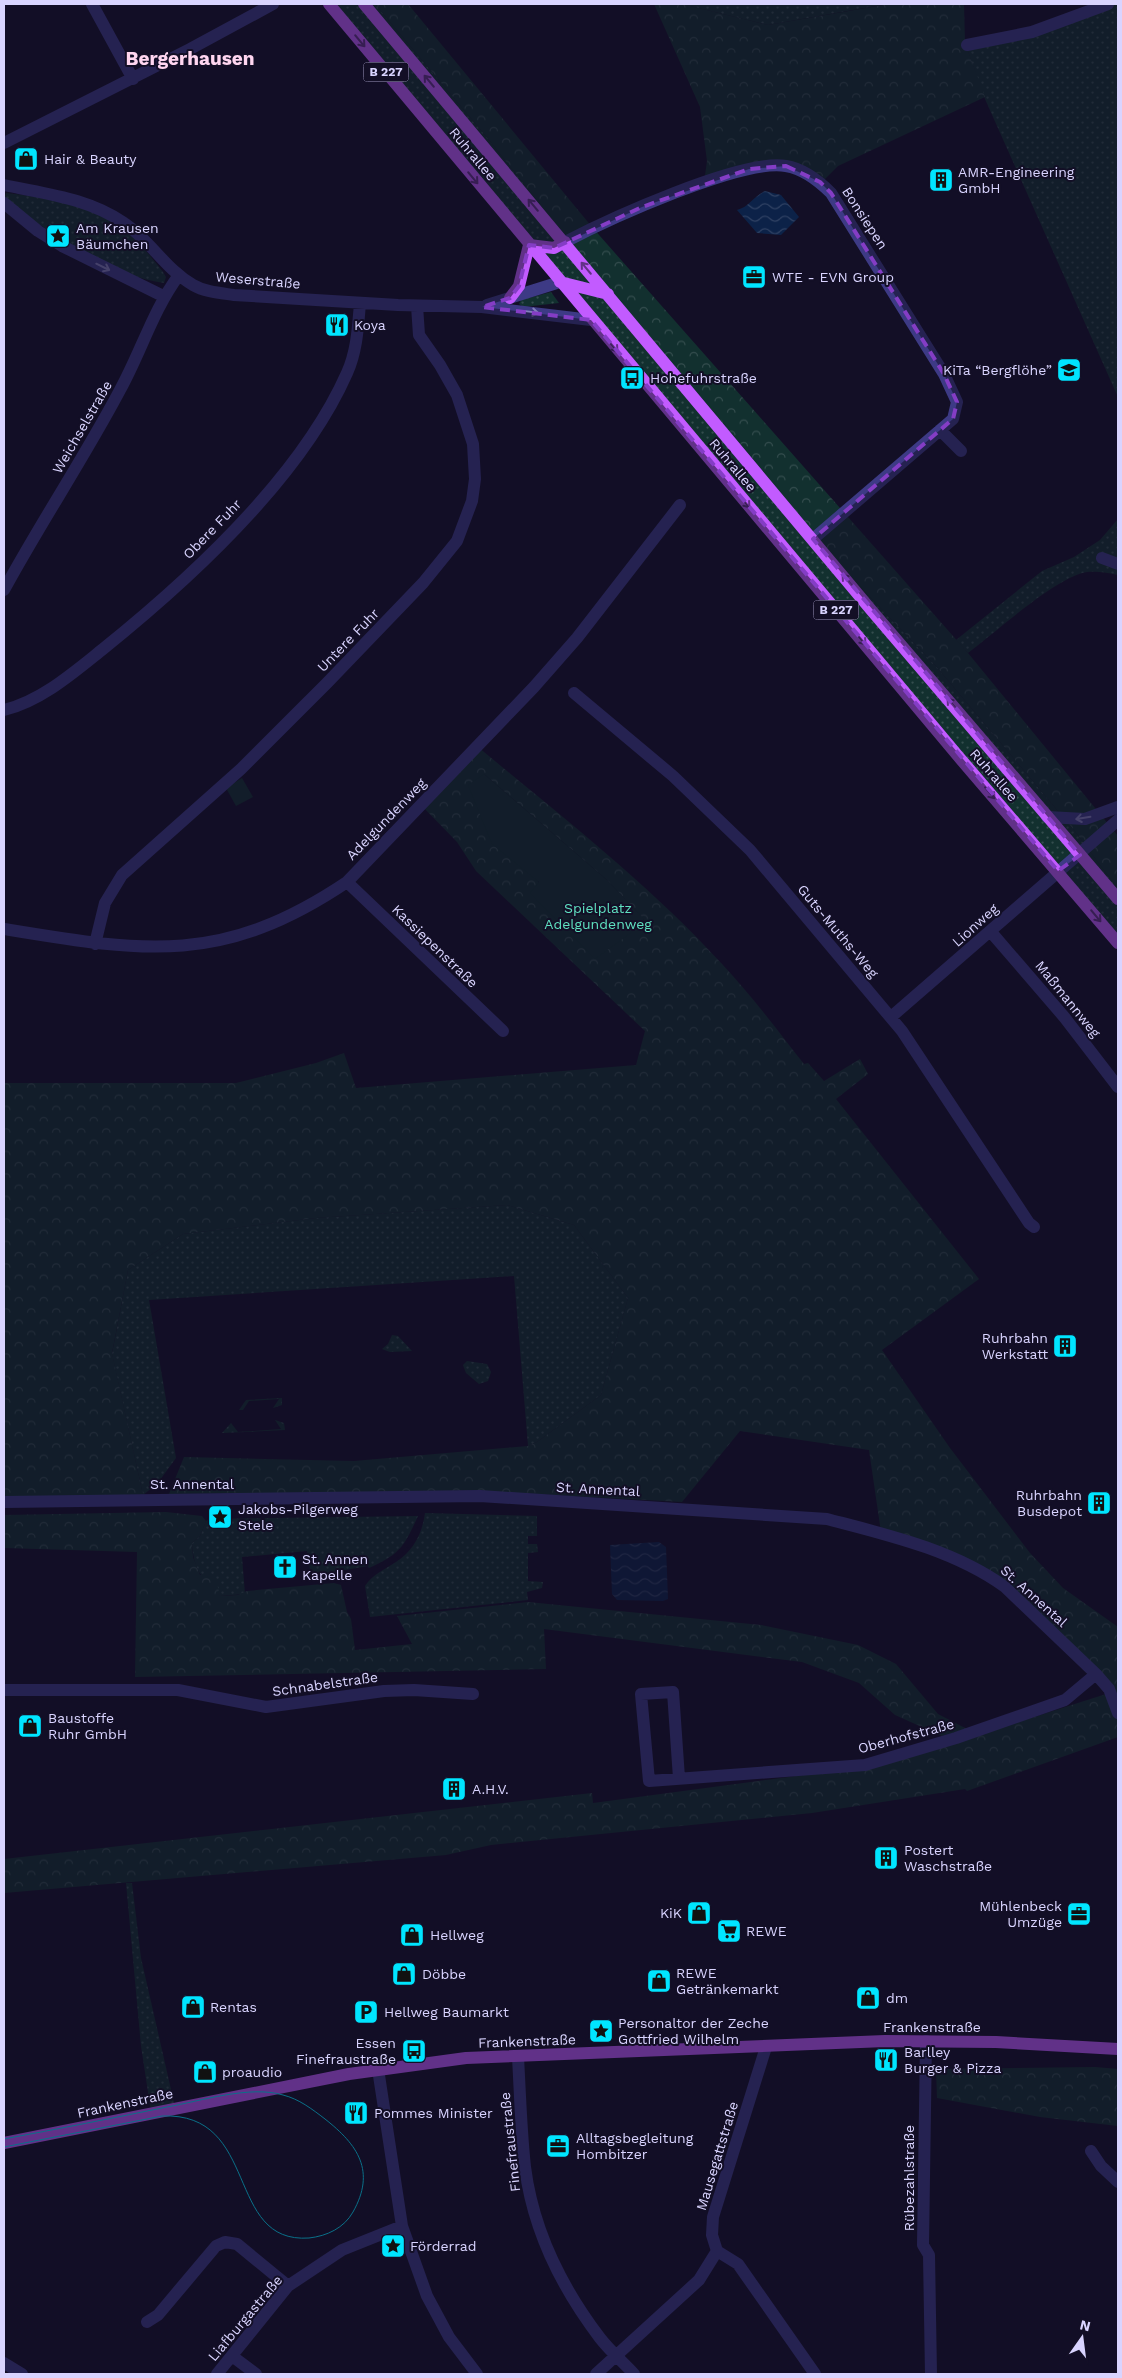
<svg xmlns="http://www.w3.org/2000/svg" width="1122" height="2378" font-family="'Work Sans',sans-serif">
<defs>
<pattern id="grass-dots" width="8" height="8" patternUnits="userSpaceOnUse" patternTransform="scale(1.25)"><rect width="8" height="8" fill="#12302f"/><path d="M2 2h.1M6 6h.1" fill="none" stroke="#344d4e" stroke-width="1.8" stroke-linecap="round"/></pattern>
<pattern id="forest-crowns" width="20" height="18" patternUnits="userSpaceOnUse" patternTransform="scale(1.25)"><rect width="20" height="18" fill="#12302f"/><path d="M2 6a3 3 0 1 1 6 0M12 15a3 3 0 1 1 6 0" fill="none" stroke="#344d4e"/></pattern>
<pattern id="water-waves" width="16" height="10" patternUnits="userSpaceOnUse" patternTransform="scale(1.25)"><rect width="16" height="10" fill="#0c2248"/><path d="M0 5q4-4 8 0t8 0" fill="none" stroke="#2f4163"/></pattern>
</defs>
<rect width="100%" height="100%" fill="#130f26"/>
<path fill="url(#grass-dots)" d="M 330,4 L 375,4 L 490,141 L 590,268 L 719,418 L 849,575 L 935,665 L 1074,830 L 1118,889 L 1118,941 Z
M 682,4 L 887,4 L 768,25 Z
M 1113,4 L 1118,4 L 1118,397 L 985,99 L 965,43 L 1037,29 Z
M 6,193 C 41,197 81,202 111,220 C 133,233 148,253 163,272 L 166,277 L 164,283 C 107,275 49,232 4,199 Z
M 551,292 L 559,303 L 523,307 L 519,304 L 521,300 Z
M 1118,519 L 1118,575 C 1110,573 1096,571 1087,572 C 1056,577 996,632 968,653 L 956,640 L 1042,571 L 1074,557 L 1100,540 Z
M 507,1205 L 574,1225 L 628,1298 L 601,1395 L 537,1442 L 528,1446 L 514,1276 L 149,1300 L 176,1458 L 157,1484 L 143,1495 L 112,1354 L 128,1270 L 183,1234 L 316,1218 Z
M 392,1335 L 398,1336 L 412,1351 L 390,1352 L 382,1349 L 388,1344 Z
M 467,1361 L 487,1364 L 491,1372 L 488,1381 L 479,1384 L 466,1373 L 463,1365 Z
M 282,1398 L 282,1405 L 273,1408 L 279,1399 L 249,1401 L 243,1410 L 239,1410 L 246,1400 Z
M 275,1420 L 284,1423 L 285,1430 L 222,1433 L 231,1423 L 238,1432 L 281,1429 Z
M 425,1513 L 537,1516 L 537,1536 L 528,1536 L 528,1544 L 537,1544 L 538,1552 L 528,1553 L 528,1581 L 543,1582 L 542,1588 L 527,1592 L 528,1600 L 370,1617 L 365,1586 C 373,1574 384,1570 396,1562 C 414,1550 422,1534 425,1513 Z
M 418,1516 C 404,1547 400,1554 369,1568 L 368,1566 L 311,1576 L 307,1551 L 242,1557 L 245,1594 L 220,1596 C 201,1576 194,1572 192,1543 L 200,1536 L 206,1521 L 209,1519 Z
M 126,1883 L 132,1883 L 141,1958 L 175,2107 L 151,2112 L 141,2046 Z"/>
<path fill="url(#forest-crowns)" fill-rule="evenodd" d="M 375,4 L 408,4 L 592,227 L 968,653 L 1118,836 L 1118,889 L 1074,830 L 935,665 L 849,575 L 719,418 L 590,268 L 490,141 Z
M 654,4 L 682,4 L 768,25 L 889,4 L 964,4 L 965,43 L 985,97 L 838,166 L 822,182 L 786,165 L 704,183 L 707,161 L 700,107 Z
M 478,747 C 561,816 649,884 722,964 C 752,996 778,1031 804,1064 L 808,1063 L 824,1081 L 860,1059 L 868,1074 L 836,1099 L 979,1279 L 882,1350 L 950,1448 L 1030,1553 L 1063,1588 L 1118,1627 L 1118,1737 L 967,1791 L 965,1789 L 812,1813 L 491,1845 L 446,1855 L 4,1893 L 4,1859 L 592,1793 L 593,1803 L 864,1767 L 918,1754 L 1106,1694 L 1006,1587 L 881,1532 L 869,1450 L 740,1431 L 682,1502 L 481,1491 L 169,1494 L 184,1457 L 354,1461 L 528,1446 L 537,1442 L 601,1395 L 628,1298 L 574,1225 L 507,1205 L 316,1218 L 183,1234 L 128,1270 L 112,1353 L 143,1495 L 4,1497 L 4,1083 L 236,1083 L 316,1063 L 344,1053 L 356,1088 L 636,1065 L 645,1031 L 476,871 L 457,842 L 421,805 ZM 484,774 L 607,880 L 644,920 L 531,893 L 539,883 Z
M 166,1512 L 202,1516 L 206,1521 L 200,1536 L 192,1543 L 193,1557 L 200,1575 L 215,1575 L 220,1596 L 238,1595 L 247,1591 L 334,1583 L 341,1585 L 347,1612 L 351,1619 L 355,1650 L 412,1644 L 397,1616 L 528,1602 L 761,1625 L 858,1645 L 896,1664 L 938,1714 L 967,1729 L 942,1736 L 895,1715 L 859,1683 L 802,1662 L 544,1629 L 546,1669 L 135,1677 L 137,1552 L 4,1548 L 4,1515 Z
M 1095,2067 L 1118,2069 L 1118,2126 L 1040,2117 L 937,2098 L 936,2069 Z"/>
<path fill="#12302f" d="M 484,774 L 607,880 L 644,919 L 632,932 L 595,959 L 530,893 L 539,882 L 492,844 L 468,785 Z
M 242,778 L 253,797 L 236,806 L 226,788 Z"/>
<path fill="url(#water-waves)" d="M 765,191 L 781,195 L 799,217 L 781,235 L 757,233 L 737,210 C 749,207 754,196 765,191 Z
M 659,1542 L 666,1547 L 668,1599 L 663,1601 L 617,1600 L 612,1594 L 610,1545 Z"/>
<g fill="none" stroke-linecap="round" stroke-linejoin="round">
<path stroke="#3d3a85" stroke-width="12" d="M 92,4 L 133,79
M 967,45 L 1032,32 L 1108,4
M 4,143 L 190,49 L 273,4
M 4,185 C 45,194 88,198 124,223 C 150,240 165,269 193,285 C 205,292 220,293 234,295 L 398,305 L 482,307 L 591,320
M 4,203 L 38,231 L 62,246 L 163,296
M 565,242 C 607,220 742,158 786,166 C 804,169 819,181 831,193 L 944,374 L 957,402 L 953,419 L 813,539
M 487,305 L 560,282
M 940,430 L 961,451
M 1102,558 L 1118,564
M 4,590 C 41,522 84,458 120,390 C 141,352 153,310 179,275
M 574,693 L 673,776 L 750,850 L 902,1031 L 1029,1223 L 1034,1227
M 4,710 C 41,701 73,673 103,649 C 190,579 301,477 347,373 C 357,351 358,327 360,303
M 1047,817 L 1085,819 L 1118,807
M 347,882 L 503,1031
M 4,929 C 144,952 222,966 347,882 L 534,687 L 577,638 L 680,505
M 991,932 L 1065,1018 L 1118,1087
M 95,944 L 105,903 L 122,875 L 241,769 L 327,683 L 423,583 L 457,541 L 472,501 L 475,479 L 473,444 L 457,395 L 440,365 L 419,335 L 417,306
M 891,1017 L 1118,820
M 4,1502 L 480,1496 L 827,1519 C 888,1535 954,1550 1005,1587 L 1096,1674 L 1109,1689 L 1118,1713
M 4,1690 L 178,1690 L 266,1707 L 384,1691 L 414,1690 L 473,1694
M 679,1778 L 673,1692 L 641,1694 L 649,1781 L 865,1765 L 956,1738 L 1065,1700 L 1096,1674
M 926,2041 L 923,2245 L 929,2255 L 931,2374
M 518,2057 C 520,2093 521,2130 525,2167 C 533,2230 562,2288 600,2338 C 610,2351 623,2362 634,2374
M 378,2069 L 402,2226 L 427,2296 L 449,2337 L 477,2374
M 1091,2151 L 1101,2166 L 1118,2182
M 717,2251 L 738,2264 L 815,2374
M 147,2322 L 158,2315 L 216,2246 L 225,2242 L 237,2244 L 288,2286
M 232,2356 L 256,2374
M 4,2363 L 22,2374
M 217,2374 L 288,2286 L 342,2250 L 402,2226
M 596,2374 L 699,2280 L 717,2251 L 712,2235 L 713,2217 L 766,2047"/>
<path stroke="#c25bff" stroke-width="12" d="M 329,4 L 958,756 L 1118,943
M 364,4 L 872,611 L 1118,899
M 529,245 L 554,248 L 565,242
M 560,282 L 608,294
M 510,298 L 519,286 L 529,245
M 4,2143 L 349,2074 L 466,2058 L 885,2041 L 996,2042 L 1118,2049"/>
<path stroke="#00e5ff" stroke-width="1" d="M 4,2139 C 58,2129 113,2118 167,2107 C 201,2101 250,2085 283,2095 C 299,2099 312,2109 325,2119 C 358,2145 376,2171 353,2212 C 344,2228 327,2236 309,2238 C 224,2244 261,2112 162,2116 L 4,2147"/>
</g>
<defs><path id="oneway-shaft" d="M-6 0H5M1.5-3L5.5 0L1.5 3" fill="none" stroke-width="1.6" stroke-linecap="round" stroke-linejoin="round" transform="scale(1.25)"/></defs>
<g stroke="#623188">
<use href="#oneway-shaft" transform="translate(360 41) rotate(50)"/>
<use href="#oneway-shaft" transform="translate(429 81) rotate(-130)"/>
<use href="#oneway-shaft" transform="translate(473 178) rotate(50)"/>
<use href="#oneway-shaft" transform="translate(533 205) rotate(-130)"/>
<use href="#oneway-shaft" transform="translate(586 268) rotate(-130)"/>
<use href="#oneway-shaft" transform="translate(613 346) rotate(50)"/>
<use href="#oneway-shaft" transform="translate(745 502) rotate(50)"/>
<use href="#oneway-shaft" transform="translate(847 580) rotate(-130)"/>
<use href="#oneway-shaft" transform="translate(861 639) rotate(50)"/>
<use href="#oneway-shaft" transform="translate(952 704) rotate(-130)"/>
<use href="#oneway-shaft" transform="translate(990 793) rotate(49)"/>
<use href="#oneway-shaft" transform="translate(1096 916) rotate(50)"/>
</g>
<g stroke="#837fbc">
<use href="#oneway-shaft" transform="translate(103 267) rotate(26)"/>
<use href="#oneway-shaft" transform="translate(531 312) rotate(7)"/>
<use href="#oneway-shaft" transform="translate(1083 818) rotate(171)"/>
</g>
<path d="M0 0H1122V2378H0ZM 786,166 L 820,182 L 831,193 L 944,374 L 957,402 L 953,419 L 813,539 L 1080,855 L 1058,871 L 591,320 L 482,307 L 510,298 L 519,286 L 529,245 L 554,248 L 642,207 L 749,169 Z" fill="#130f26" fill-opacity=".55" fill-rule="evenodd"/>
<path fill="none" stroke="#843dc5" stroke-width="4" stroke-dasharray="10 6" stroke-linejoin="round" d="M 786,166 L 820,182 L 831,193 L 944,374 L 957,402 L 953,419 L 813,539 L 1080,855 L 1058,871 L 591,320 L 482,307 L 510,298 L 519,286 L 529,245 L 554,248 L 642,207 L 749,169 Z"/>
<defs>
<symbol id="shop-square" viewBox="-11 -11 22 22"><rect x="-9" y="-9" width="18" height="18" rx="4" fill="#00e5ff" stroke="#130f26"/><path d="M-5-2.5h2.3a2.7 3.5 0 0 1 5.4 0H5L5.5 6h-11ZM-1.5-2.5h3a1.5 2.3 0 0 0-3 0Z" fill="#111"/></symbol>
<symbol id="building-square" viewBox="-11 -11 22 22"><rect x="-9" y="-9" width="18" height="18" rx="4" fill="#00e5ff" stroke="#130f26"/><path d="M-4-6H4V6H1V3H-1V6H-4ZM-2.5-4.3h1.7v1.8h-1.7ZM.8-4.3h1.7v1.8H.8ZM-2.5-1h1.7V.8h-1.7ZM.8-1h1.7V.8H.8Z" fill="#111"/></symbol>
<symbol id="sight-square" viewBox="-11 -11 22 22"><rect x="-9" y="-9" width="18" height="18" rx="4" fill="#00e5ff" stroke="#130f26"/><path d="M0-6L1.8-2.2L6-1.7L2.9 1.2L3.7 5.4L0 3.3L-3.7 5.4L-2.9 1.2L-6-1.7L-1.8-2.2Z" fill="#111"/></symbol>
<symbol id="office-square" viewBox="-11 -11 22 22"><rect x="-9" y="-9" width="18" height="18" rx="4" fill="#00e5ff" stroke="#130f26"/><path d="M-6-3h4V-5.5h4V-3h4V5H-6ZM-1-4.5V-3h2v-1.5ZM-6 0V1H6V0Z" fill="#111"/></symbol>
<symbol id="restaurant-square" viewBox="-11 -11 22 22"><rect x="-9" y="-9" width="18" height="18" rx="4" fill="#00e5ff" stroke="#130f26"/><path d="M-5-6h1v4h1v-4h1v4h1v-4h1v5L-1.5 .5V6h-2V.5L-5-1ZM5-6V6H3V1.5H1.5Q1.5-4 5-6Z" fill="#111"/></symbol>
<symbol id="school-square" viewBox="-11 -11 22 22"><rect x="-9" y="-9" width="18" height="18" rx="4" fill="#00e5ff" stroke="#130f26"/><path d="M0-5L7-2L0 1L-7-2ZM-4 1L0 2.5L4 1V4Q0 6-4 4Z" fill="#111"/></symbol>
<symbol id="bus-square" viewBox="-11 -11 22 22"><rect x="-9" y="-9" width="18" height="18" rx="4" fill="#00e5ff" stroke="#130f26"/><path d="M-5-6H5V4H4V6H2V4H-2V6H-4V4H-5ZM-3.5-4V0h7V-4ZM-3.5 1.2v1.5H-2V1.2ZM2 1.2v1.5H3.5V1.2Z" fill="#111"/></symbol>
<symbol id="church-square" viewBox="-11 -11 22 22"><rect x="-9" y="-9" width="18" height="18" rx="4" fill="#00e5ff" stroke="#130f26"/><path d="M-1.2-6h2.4v3.5h3.3v2.4h-3.3V6h-2.4V-.1h-3.3v-2.4h3.3Z" fill="#111"/></symbol>
<symbol id="supermarket-square" viewBox="-11 -11 22 22"><rect x="-9" y="-9" width="18" height="18" rx="4" fill="#00e5ff" stroke="#130f26"/><path d="M-6-5.5h2.5l.6 2H6L4.5 2H-2.5L-4.4-4H-6ZM-1.5 3.2a1.3 1.3 0 1 0 .1 0ZM3 3.2a1.3 1.3 0 1 0 .1 0Z" fill="#111"/></symbol>
<symbol id="parking-square" viewBox="-11 -11 22 22"><rect x="-9" y="-9" width="18" height="18" rx="4" fill="#00e5ff" stroke="#130f26"/><path d="M-3.5-5.5H1a3.5 3.5 0 0 1 0 7H-1V5.5H-3.5ZM-1-3.4V-.6H.8a1.4 1.4 0 0 0 0-2.8Z" fill="#111"/></symbol>
</defs>
<g fill-rule="evenodd">
<use href="#shop-square" x="12" y="145" width="28" height="28"/>
<use href="#building-square" x="927" y="166" width="28" height="28"/>
<use href="#sight-square" x="44" y="222" width="28" height="28"/>
<use href="#office-square" x="740" y="263" width="28" height="28"/>
<use href="#restaurant-square" x="323" y="311" width="28" height="28"/>
<use href="#school-square" x="1055" y="356" width="28" height="28"/>
<use href="#bus-square" x="618" y="364" width="28" height="28"/>
<use href="#building-square" x="1051" y="1332" width="28" height="28"/>
<use href="#building-square" x="1085" y="1489" width="28" height="28"/>
<use href="#sight-square" x="206" y="1503" width="28" height="28"/>
<use href="#church-square" x="271" y="1553" width="28" height="28"/>
<use href="#shop-square" x="16" y="1712" width="28" height="28"/>
<use href="#building-square" x="440" y="1775" width="28" height="28"/>
<use href="#building-square" x="872" y="1844" width="28" height="28"/>
<use href="#shop-square" x="685" y="1899" width="28" height="28"/>
<use href="#office-square" x="1065" y="1900" width="28" height="28"/>
<use href="#supermarket-square" x="715" y="1917" width="28" height="28"/>
<use href="#shop-square" x="398" y="1921" width="28" height="28"/>
<use href="#shop-square" x="390" y="1960" width="28" height="28"/>
<use href="#shop-square" x="645" y="1967" width="28" height="28"/>
<use href="#shop-square" x="854" y="1984" width="28" height="28"/>
<use href="#shop-square" x="179" y="1993" width="28" height="28"/>
<use href="#parking-square" x="352" y="1998" width="28" height="28"/>
<use href="#sight-square" x="587" y="2017" width="28" height="28"/>
<use href="#bus-square" x="400" y="2037" width="28" height="28"/>
<use href="#restaurant-square" x="872" y="2046" width="28" height="28"/>
<use href="#shop-square" x="191" y="2058" width="28" height="28"/>
<use href="#restaurant-square" x="342" y="2099" width="28" height="28"/>
<use href="#office-square" x="544" y="2132" width="28" height="28"/>
<use href="#sight-square" x="379" y="2232" width="28" height="28"/>
</g>
<g text-anchor="middle" dominant-baseline="central" stroke-width="4" stroke-linejoin="round" paint-order="stroke">
<g fill="#130f26" stroke="#9e99be" stroke-width="1">
<rect x="363.5" y="62.5" width="45" height="19" rx="4"/>
<rect x="813.5" y="600.5" width="45" height="19" rx="4"/>
</g>
<g font-size="12" font-weight="bold" fill="#d9d4ff">
<text x="386" y="72">B 227</text>
<text x="836" y="610">B 227</text>
</g>
<g font-size="14" fill="#d9d4ff" stroke="#130f26">
<text transform="translate(473 154) rotate(50)">Ruhrallee</text>
<text transform="translate(865 218) rotate(57)">Bonsiepen</text>
<text transform="translate(258 280) rotate(5)">Weserstraße</text>
<text transform="translate(82 427) rotate(-60)">Weichselstraße</text>
<text transform="translate(733 465) rotate(50)">Ruhrallee</text>
<text transform="translate(212 529) rotate(-46)">Obere Fuhr</text>
<text transform="translate(348 640) rotate(-46)">Untere Fuhr</text>
<text transform="translate(994 775) rotate(49)">Ruhrallee</text>
<text transform="translate(386 819) rotate(-46)">Adelgundenweg</text>
<text transform="translate(975 925) rotate(-42)">Lionweg</text>
<text transform="translate(838 931) rotate(50)">Guts-Muths-Weg</text>
<text transform="translate(435 946) rotate(44)">Kassiepenstraße</text>
<text transform="translate(1068 999) rotate(51)">Maßmannweg</text>
<text x="192" y="1484">St. Annental</text>
<text transform="translate(598 1489) rotate(3)">St. Annental</text>
<text transform="translate(1034 1596) rotate(42)">St. Annental</text>
<text transform="translate(325 1684) rotate(-8)">Schnabelstraße</text>
<text transform="translate(906 1736) rotate(-15)">Oberhofstraße</text>
<text x="932" y="2027">Frankenstraße</text>
<text transform="translate(527 2041) rotate(-2)">Frankenstraße</text>
<text transform="translate(125 2103) rotate(-12)">Frankenstraße</text>
<text transform="translate(510 2142) rotate(-96)">Finefraustraße</text>
<text transform="translate(717 2156) rotate(-73)">Mausegattstraße</text>
<text transform="translate(909 2178) rotate(-90)">Rübezahlstraße</text>
<text transform="translate(245 2318) rotate(-50)">Liafburgastraße</text>
</g>
<g font-size="14" fill="#d9d4ff" stroke="#130f26" text-anchor="start">
<text x="44" y="159">Hair &amp; Beauty</text>
<text x="958" y="172">AMR-Engineering<tspan x="958" dy="16">GmbH</tspan></text>
<text x="76" y="228">Am Krausen<tspan x="76" dy="16">Bäumchen</tspan></text>
<text x="772" y="277">WTE - EVN Group</text>
<text x="354" y="325">Koya</text>
<text x="1052" y="370" text-anchor="end">KiTa “Bergflöhe”</text>
<text x="650" y="378">Hohefuhrstraße</text>
<text x="1048" y="1338" text-anchor="end">Ruhrbahn<tspan x="1048" dy="16">Werkstatt</tspan></text>
<text x="1082" y="1495" text-anchor="end">Ruhrbahn<tspan x="1082" dy="16">Busdepot</tspan></text>
<text x="238" y="1509">Jakobs-Pilgerweg<tspan x="238" dy="16">Stele</tspan></text>
<text x="302" y="1559">St. Annen<tspan x="302" dy="16">Kapelle</tspan></text>
<text x="48" y="1718">Baustoffe<tspan x="48" dy="16">Ruhr GmbH</tspan></text>
<text x="472" y="1789">A.H.V.</text>
<text x="904" y="1850">Postert<tspan x="904" dy="16">Waschstraße</tspan></text>
<text x="1062" y="1906" text-anchor="end">Mühlenbeck<tspan x="1062" dy="16">Umzüge</tspan></text>
<text x="682" y="1913" text-anchor="end">KiK</text>
<text x="746" y="1931">REWE</text>
<text x="430" y="1935">Hellweg</text>
<text x="676" y="1973">REWE<tspan x="676" dy="16">Getränkemarkt</tspan></text>
<text x="422" y="1974">Döbbe</text>
<text x="886" y="1998">dm</text>
<text x="210" y="2007">Rentas</text>
<text x="384" y="2012">Hellweg Baumarkt</text>
<text x="618" y="2023">Personaltor der Zeche<tspan x="618" dy="16">Gottfried Wilhelm</tspan></text>
<text x="396" y="2043" text-anchor="end">Essen<tspan x="396" dy="16">Finefraustraße</tspan></text>
<text x="904" y="2052">Barlley<tspan x="904" dy="16">Burger &amp; Pizza</tspan></text>
<text x="222" y="2072">proaudio</text>
<text x="374" y="2113">Pommes Minister</text>
<text x="576" y="2138">Alltagsbegleitung<tspan x="576" dy="16">Hombitzer</tspan></text>
<text x="410" y="2246">Förderrad</text>
</g>
<g font-size="14" fill="#5fe0c0" stroke="#130f26">
<text x="598" y="908">Spielplatz<tspan x="598" dy="16">Adelgundenweg</tspan></text>
</g>
<g font-size="19" font-weight="bold" fill="#ffd6f0" stroke="#130f26">
<text x="190" y="58">Bergerhausen</text>
</g>
</g>
<rect width="1122" height="2378" fill="none" stroke="#d9d4ff" stroke-width="10"/>
<g transform="translate(1082 2338) rotate(14)" stroke="#130f26" stroke-width="4" paint-order="stroke">
<path d="M0-4L9 19L0 12L-9 19Z" fill="#d9d4ff"/>
<text y="-8" font-size="14" font-weight="bold" text-anchor="middle" fill="#d9d4ff">N</text>
</g>
</svg>
